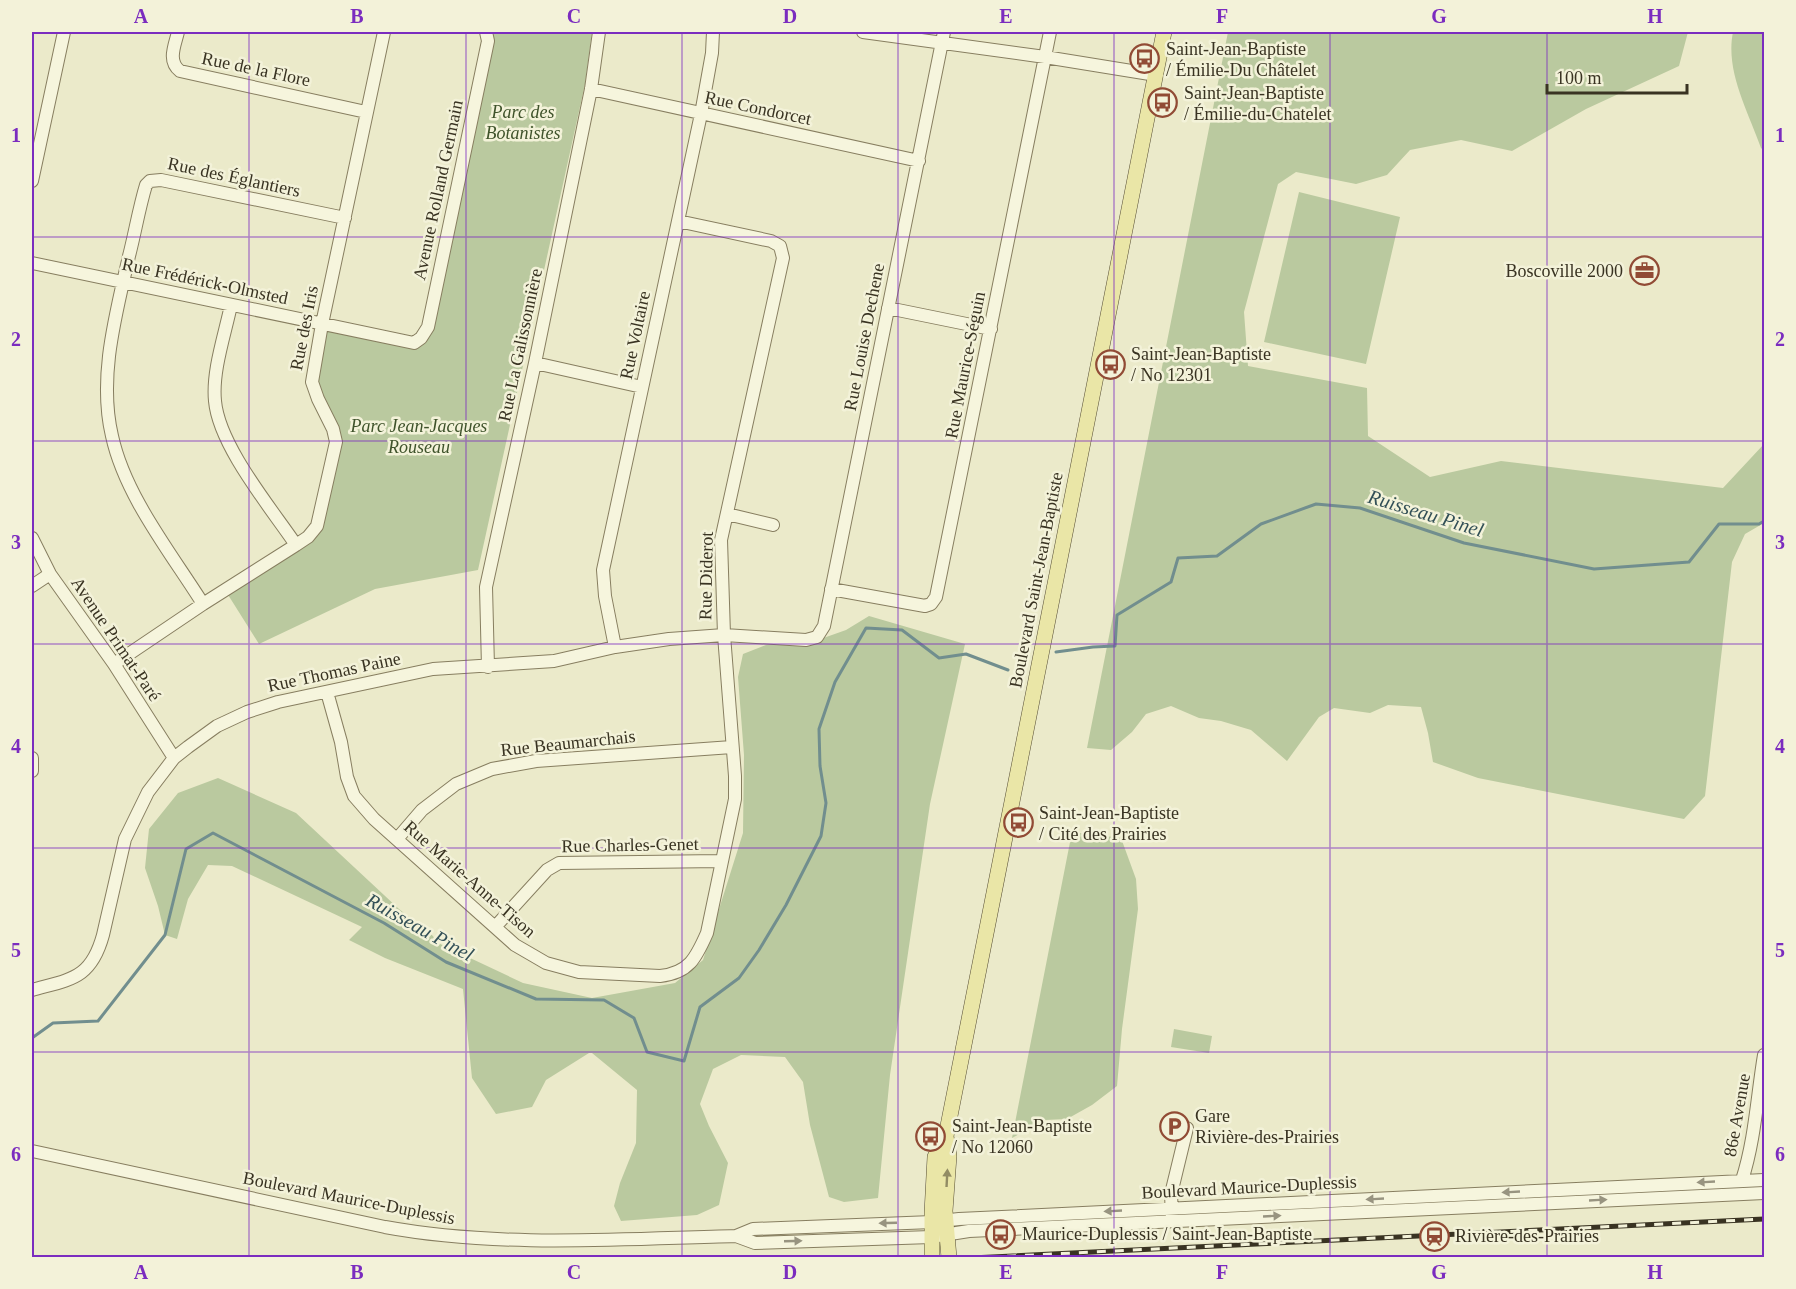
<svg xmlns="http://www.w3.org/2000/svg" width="1796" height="1289" font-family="Georgia,serif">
<rect width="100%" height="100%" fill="#ebeaca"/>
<path fill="#bac99f" d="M 483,32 L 592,32 L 585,84 L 478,570 L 375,589 L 259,644 L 225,590 L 317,526 L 333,429 L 312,382 L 322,324 L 421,338 L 488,41 Z
M 1228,32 L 1688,32 L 1679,66 L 1586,109 L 1512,151 L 1461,140 L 1410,150 L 1387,175 L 1356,184 L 1296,172 L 1278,184 L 1244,312 L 1248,366 L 1367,388 L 1368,436 L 1430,477 L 1501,461 L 1723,488 L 1764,444 L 1764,523 L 1745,534 L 1732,562 L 1705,796 L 1684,819 L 1478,778 L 1433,762 L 1428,733 L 1421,707 L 1388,705 L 1370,713 L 1334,708 L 1319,717 L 1287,761 L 1251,730 L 1221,721 L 1199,718 L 1171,706 L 1146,714 L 1132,732 L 1111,750 L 1087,748 Z
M 1733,32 L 1764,32 L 1764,151 L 1761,148 C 1748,111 1725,71 1733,32 Z
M 1299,192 L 1400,217 L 1366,364 L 1264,342 Z
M 869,616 L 965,644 L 930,804 L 890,1075 L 878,1198 L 844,1202 L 829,1197 L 810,1125 L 803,1082 L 785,1057 L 741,1055 L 713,1069 L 700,1104 L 709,1126 L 728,1163 L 719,1205 L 697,1215 L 621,1221 L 614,1206 L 620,1183 L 636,1143 L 637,1090 L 592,1053 L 589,1053 L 546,1080 L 532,1107 L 496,1114 L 472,1078 L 463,989 L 385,958 L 349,940 L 362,927 L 232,866 L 208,865 L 188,899 L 177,939 L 165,935 L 158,906 L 145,868 L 149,829 L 178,793 L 218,778 L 296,813 L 399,909 L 433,936 L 436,942 L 523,983 L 592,998 L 675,983 L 703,960 L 743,833 L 744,755 L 738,677 L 743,654 L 766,645 L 815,641 L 846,630 Z
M 1072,832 L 1121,838 L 1136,879 L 1138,909 L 1122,1029 L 1117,1086 L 1092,1105 L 1067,1119 L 1045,1120 L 1012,1138 Z
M 1174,1029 L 1212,1036 L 1209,1053 L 1171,1047 Z"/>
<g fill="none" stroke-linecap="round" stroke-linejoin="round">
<path stroke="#718e8e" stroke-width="3" d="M 1056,652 L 1093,647 L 1115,646 L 1117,615 L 1171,582 L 1178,558 L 1217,556 L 1261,524 L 1316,504 L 1360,508 L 1464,543 L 1594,569 L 1689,562 L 1719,524 L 1759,524 L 1764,521
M 32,1038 L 53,1023 L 98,1021 L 165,935 L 186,849 L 213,833 L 384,923 L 446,962 L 536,999 L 604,1000 L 634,1018 L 647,1052 L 684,1061 L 700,1007 L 739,978 L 759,950 L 786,905 L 821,836 L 826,803 L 820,766 L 819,729 L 835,682 L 866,628 L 902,630 L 939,658 L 966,654 L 1008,670"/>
<defs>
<path id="minor" d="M 178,32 C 175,45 167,61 180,71 L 366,112
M 863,32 L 1045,57 L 1156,75
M 591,89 L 919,161
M 32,181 L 64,32
M 32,263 L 414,343 L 421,338 L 428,327 L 488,41 L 486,32
M 231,305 C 225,334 212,371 215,401 C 219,446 271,508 296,545
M 888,308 L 991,329
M 535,363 L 642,387
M 727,514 L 773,525
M 32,538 L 50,574 L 114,664 L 174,758
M 32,586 L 50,574
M 831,589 L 925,606 L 931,604 L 936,597 L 1050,32
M 203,604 C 171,553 125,496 112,436 C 98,377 116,314 129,256 C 135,233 139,208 146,185 L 150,181 L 161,180 L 345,218
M 615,647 L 605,596 L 603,570 L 701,114 L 712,53 L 713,32
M 114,664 L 203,604 L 296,545 L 308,537 L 317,526 L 336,442 L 333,429 L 318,399 L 312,382 L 322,324 L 384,32
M 488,667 L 486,587 L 535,363 L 591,89 L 599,32
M 327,692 L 341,742 L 347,777 L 354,796 L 374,819 L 515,945 L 534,956 L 546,963 L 579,972 L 660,976 C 689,973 696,958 707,933 L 735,799 L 735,776 L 724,635 L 721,540 L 783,258 L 780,246 L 771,241 L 678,221
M 32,758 L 32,771
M 397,839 L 422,810 L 456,784 L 492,769 L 536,761 L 732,747
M 495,927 L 547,870 L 559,863 L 721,861
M 32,990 C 71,979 91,979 103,935 L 125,839 L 148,792 L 174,758 L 188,747 L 217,726 L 247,712 L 278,702 L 433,669 L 554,661 L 615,647 L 669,639 L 724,635 L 806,640 L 817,637 L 824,626 L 944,32
M 32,1151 L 385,1227 C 500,1248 619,1239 736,1236 L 755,1243 L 931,1237 L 969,1231 L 1764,1193
M 1742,1180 C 1755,1140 1757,1097 1764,1055
M 1172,1217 L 1171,1194 L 1187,1128
M 736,1236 L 753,1229 L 932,1222 L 959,1219 L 1764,1180"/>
<path id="major" d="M 946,1136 L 949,1156 L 945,1211 L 949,1258
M 932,1258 L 932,1213 L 935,1157 L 946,1136 L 1164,32"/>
</defs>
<use href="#minor" stroke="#877e60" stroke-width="14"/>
<use href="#major" stroke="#554c34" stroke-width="16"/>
<use href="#minor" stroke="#f6f5dd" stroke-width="12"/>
<use href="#major" stroke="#eae6a7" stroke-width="15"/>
<defs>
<path id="rail" d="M 971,1258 L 1764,1219"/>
</defs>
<use href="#rail" stroke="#393322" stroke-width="5"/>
<use href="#rail" stroke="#f3f2d9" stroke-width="3" stroke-dasharray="9" stroke-linecap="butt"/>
</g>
<defs><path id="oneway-solid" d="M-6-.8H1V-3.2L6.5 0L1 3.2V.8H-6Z" transform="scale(1.5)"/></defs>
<use fill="#928c64" href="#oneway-solid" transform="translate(947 1178) rotate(-87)"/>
<g fill="#989480">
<use href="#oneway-solid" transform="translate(1706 1182) rotate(177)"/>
<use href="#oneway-solid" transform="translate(1511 1192) rotate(177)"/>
<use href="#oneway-solid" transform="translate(1375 1199) rotate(177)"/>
<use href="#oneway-solid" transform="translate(1598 1200) rotate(-3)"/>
<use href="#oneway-solid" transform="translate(1113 1211) rotate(177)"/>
<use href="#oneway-solid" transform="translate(1272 1216) rotate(-3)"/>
<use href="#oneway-solid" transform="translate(888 1223) rotate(178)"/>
<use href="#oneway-solid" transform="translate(793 1241) rotate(-2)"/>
</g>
<path fill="none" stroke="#7b2cbf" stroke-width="1.5" stroke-opacity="0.55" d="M 249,32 L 249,1258M 466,32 L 466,1258M 682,32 L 682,1258M 898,32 L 898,1258M 1114,32 L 1114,1258M 1330,32 L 1330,1258M 1547,32 L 1547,1258M 32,237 L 1764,237M 32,441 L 1764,441M 32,644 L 1764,644M 32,848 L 1764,848M 32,1052 L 1764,1052"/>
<defs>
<symbol id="bus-ring" viewBox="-11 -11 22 22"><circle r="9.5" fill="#f3f2d9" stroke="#914b35" stroke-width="1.5"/><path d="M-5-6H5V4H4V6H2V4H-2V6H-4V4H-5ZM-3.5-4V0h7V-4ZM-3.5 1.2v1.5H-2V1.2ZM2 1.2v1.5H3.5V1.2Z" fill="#914b35"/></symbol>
<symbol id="office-ring" viewBox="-11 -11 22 22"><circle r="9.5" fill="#f3f2d9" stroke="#914b35" stroke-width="1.5"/><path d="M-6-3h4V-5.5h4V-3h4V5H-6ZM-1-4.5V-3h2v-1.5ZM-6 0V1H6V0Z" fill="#914b35"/></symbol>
<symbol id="parking-ring" viewBox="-11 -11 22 22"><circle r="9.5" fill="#f3f2d9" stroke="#914b35" stroke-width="1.5"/><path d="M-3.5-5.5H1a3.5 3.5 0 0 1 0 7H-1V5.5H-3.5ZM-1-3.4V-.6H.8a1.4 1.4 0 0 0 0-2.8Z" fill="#914b35"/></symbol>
<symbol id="station-ring" viewBox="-11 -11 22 22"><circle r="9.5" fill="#f3f2d9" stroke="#914b35" stroke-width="1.5"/><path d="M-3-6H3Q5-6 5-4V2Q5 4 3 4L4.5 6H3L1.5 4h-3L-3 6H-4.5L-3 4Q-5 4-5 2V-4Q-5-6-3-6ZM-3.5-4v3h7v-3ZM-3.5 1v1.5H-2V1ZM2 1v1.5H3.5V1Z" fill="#914b35"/></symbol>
</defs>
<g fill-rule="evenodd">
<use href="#bus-ring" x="1128" y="42" width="33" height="33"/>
<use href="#bus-ring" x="1146" y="86" width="33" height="33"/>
<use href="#office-ring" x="1628" y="254" width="33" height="33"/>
<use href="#bus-ring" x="1094" y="348" width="33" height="33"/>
<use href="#bus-ring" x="1002" y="806" width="33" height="33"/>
<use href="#parking-ring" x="1158" y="1110" width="33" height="33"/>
<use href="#bus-ring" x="914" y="1120" width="33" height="33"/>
<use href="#bus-ring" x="984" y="1218" width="33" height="33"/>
<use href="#station-ring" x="1418" y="1220" width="33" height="33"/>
</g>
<g text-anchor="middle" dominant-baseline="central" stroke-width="5" stroke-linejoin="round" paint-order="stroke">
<g font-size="18" fill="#393322" stroke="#f3f2d9" text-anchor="start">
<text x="1166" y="49">Saint-Jean-Baptiste<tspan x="1166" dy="21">/ Émilie-Du Châtelet</tspan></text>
<text x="1184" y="93">Saint-Jean-Baptiste<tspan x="1184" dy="21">/ Émilie-du-Chatelet</tspan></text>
<text x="1623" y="271" text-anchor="end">Boscoville 2000</text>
<text x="1131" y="354">Saint-Jean-Baptiste<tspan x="1131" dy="21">/ No 12301</tspan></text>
<text x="1039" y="813">Saint-Jean-Baptiste<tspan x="1039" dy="21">/ Cité des Prairies</tspan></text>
<text x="1195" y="1116">Gare<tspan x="1195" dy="21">Rivière-des-Prairies</tspan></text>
<text x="952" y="1126">Saint-Jean-Baptiste<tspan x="952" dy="21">/ No 12060</tspan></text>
<text x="1022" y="1234">Maurice-Duplessis / Saint-Jean-Baptiste</text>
<text x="1455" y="1236">Rivière-des-Prairies</text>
</g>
<g font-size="18" fill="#393322" stroke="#f3f2d9">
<text transform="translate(256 69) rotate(12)">Rue de la Flore</text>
<text transform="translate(758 108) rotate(12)">Rue Condorcet</text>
<text transform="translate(234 177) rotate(12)">Rue des Églantiers</text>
<text transform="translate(438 190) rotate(-78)">Avenue Rolland Germain</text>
<text transform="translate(205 281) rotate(12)">Rue Frédérick-Olmsted</text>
<text transform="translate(304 328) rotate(-79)">Rue des Iris</text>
<text transform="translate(635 335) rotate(-78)">Rue Voltaire</text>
<text transform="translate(864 337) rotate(-79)">Rue Louise Dechene</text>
<text transform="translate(520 345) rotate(-78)">Rue La Galissonnière</text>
<text transform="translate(965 365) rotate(-79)">Rue Maurice-Séguin</text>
<text transform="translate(706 576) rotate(-89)">Rue Diderot</text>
<text transform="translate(1036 580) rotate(-79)">Boulevard Saint-Jean-Baptiste</text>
<text transform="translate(116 639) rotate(56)">Avenue Primat-Paré</text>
<text transform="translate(334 672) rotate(-12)">Rue Thomas Paine</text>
<text transform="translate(568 743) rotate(-6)">Rue Beaumarchais</text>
<text transform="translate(630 845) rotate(-1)">Rue Charles-Genet</text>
<text transform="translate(470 879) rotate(41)">Rue Marie-Anne-Tison</text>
<text transform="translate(1737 1115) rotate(-80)">86e Avenue</text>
<text transform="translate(1249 1187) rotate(-3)">Boulevard Maurice-Duplessis</text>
<text transform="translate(349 1198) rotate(11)">Boulevard Maurice-Duplessis</text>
</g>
<g font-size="18" font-style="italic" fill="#3f532b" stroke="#f3f2d9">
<text x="523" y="112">Parc des<tspan x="523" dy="21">Botanistes</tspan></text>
<text x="419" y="426">Parc Jean-Jacques<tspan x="419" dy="21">Rouseau</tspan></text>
</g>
<g font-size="20" font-style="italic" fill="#335057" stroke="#f3f2d9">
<text transform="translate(1426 513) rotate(17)">Ruisseau Pinel</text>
<text transform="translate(420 927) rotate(29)">Ruisseau Pinel</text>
</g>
</g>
<rect width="1796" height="1289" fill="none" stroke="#f3f2d9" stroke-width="66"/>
<path d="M1547 84v9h140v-9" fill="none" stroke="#393322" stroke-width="3"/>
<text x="1556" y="84" font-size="18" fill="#393322" stroke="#f3f2d9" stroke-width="4.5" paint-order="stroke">100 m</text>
<rect x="33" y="33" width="1730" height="1223" fill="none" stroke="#7b2cbf" stroke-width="2"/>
<g font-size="20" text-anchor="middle" font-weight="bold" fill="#7b2cbf">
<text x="141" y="23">A</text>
<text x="357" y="23">B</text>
<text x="574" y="23">C</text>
<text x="790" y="23">D</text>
<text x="1006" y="23">E</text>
<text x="1222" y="23">F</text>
<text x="1439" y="23">G</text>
<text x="1655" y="23">H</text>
<text x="16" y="142">1</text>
<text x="1780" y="142">1</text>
<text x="16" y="346">2</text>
<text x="1780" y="346">2</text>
<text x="16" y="549">3</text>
<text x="1780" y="549">3</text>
<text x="16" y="753">4</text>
<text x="1780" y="753">4</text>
<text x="16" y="957">5</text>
<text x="1780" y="957">5</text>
<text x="16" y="1161">6</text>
<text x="1780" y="1161">6</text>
<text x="141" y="1279">A</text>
<text x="357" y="1279">B</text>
<text x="574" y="1279">C</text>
<text x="790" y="1279">D</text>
<text x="1006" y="1279">E</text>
<text x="1222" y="1279">F</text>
<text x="1439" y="1279">G</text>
<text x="1655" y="1279">H</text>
</g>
</svg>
